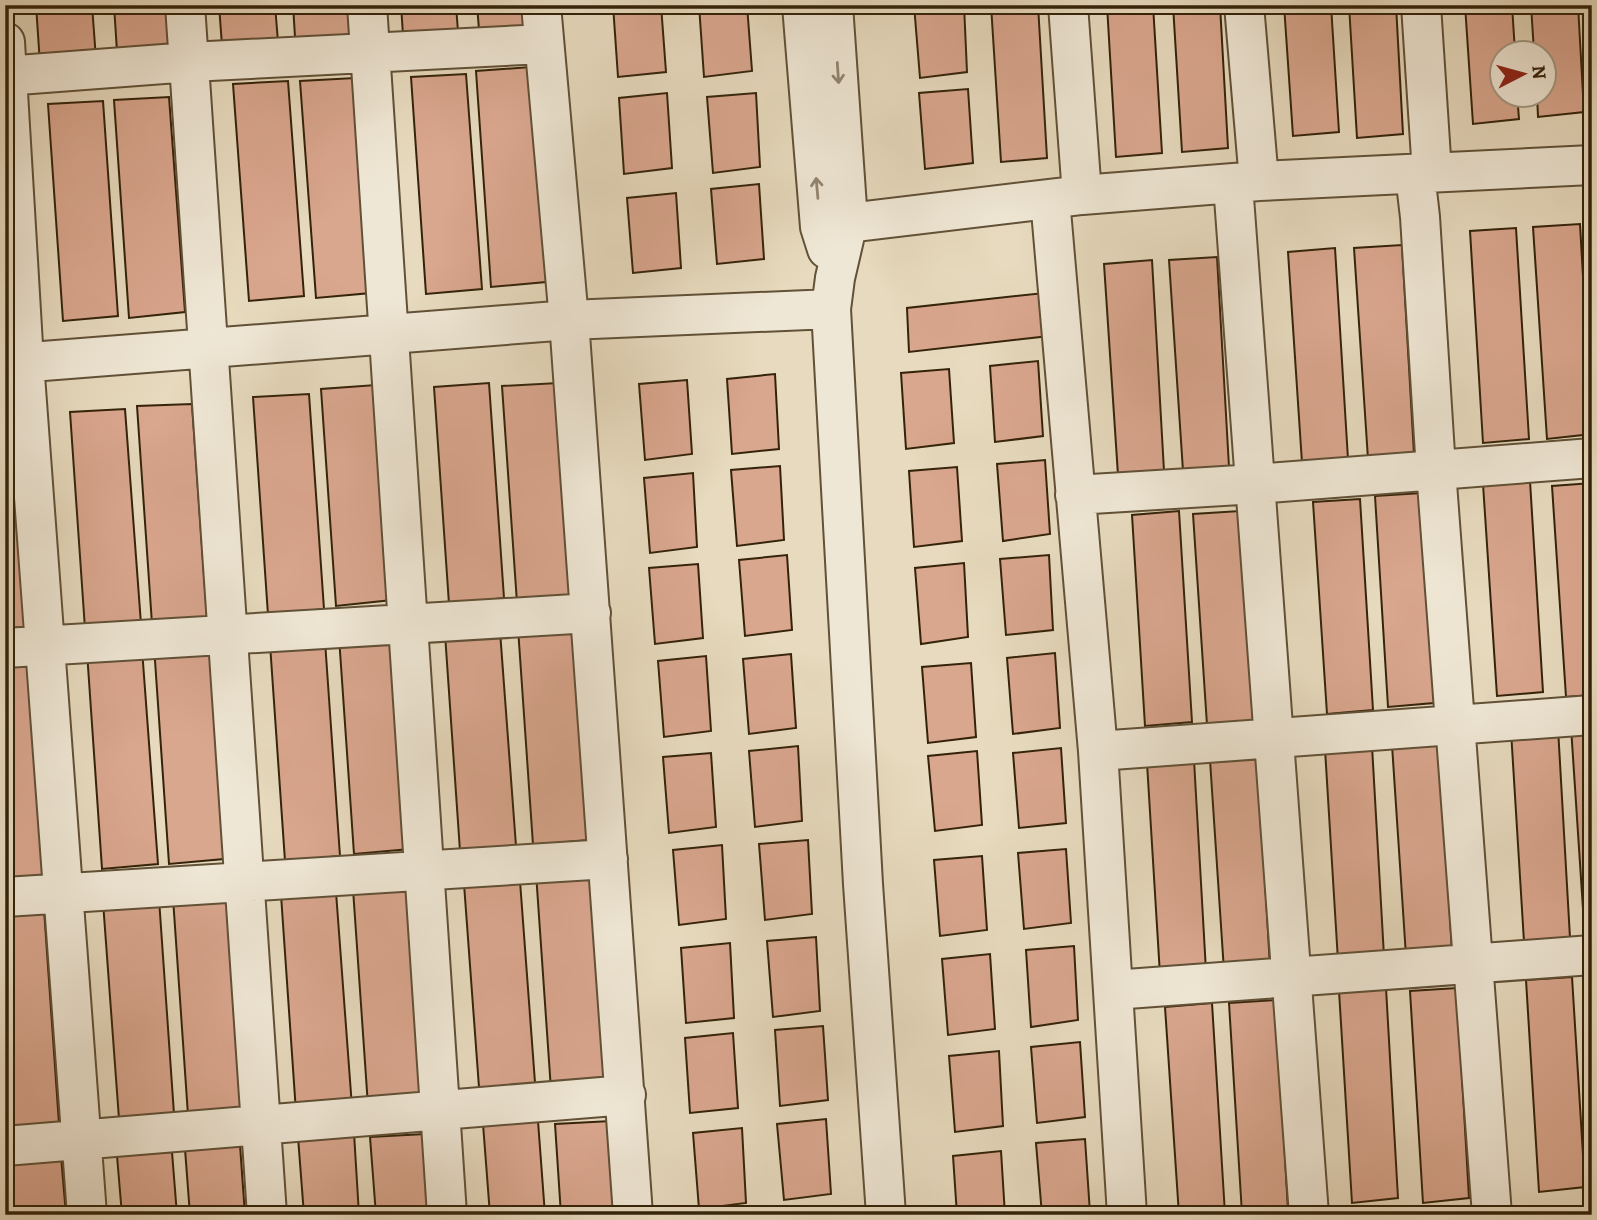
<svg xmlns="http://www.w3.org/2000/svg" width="1597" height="1220" font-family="Alegreya,serif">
<rect width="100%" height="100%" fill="#e7dabe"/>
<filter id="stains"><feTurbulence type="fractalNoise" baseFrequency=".00286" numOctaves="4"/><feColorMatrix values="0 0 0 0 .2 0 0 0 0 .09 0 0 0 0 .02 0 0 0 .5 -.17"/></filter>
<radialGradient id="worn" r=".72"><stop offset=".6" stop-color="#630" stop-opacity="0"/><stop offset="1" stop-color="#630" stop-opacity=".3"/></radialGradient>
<path fill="#d9a68e" stroke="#34230a" stroke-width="2" d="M 36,5 L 92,5 L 96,59 L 40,64 Z
M 114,5 L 169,5 L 173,61 L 118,67 Z
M 219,5 L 275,5 L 279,54 L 223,59 Z
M 293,5 L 348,5 L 351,48 L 296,53 Z
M 401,5 L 456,5 L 459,45 L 404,50 Z
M 477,5 L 533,5 L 535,37 L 480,42 Z
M 613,5 L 661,5 L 666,72 L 618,77 Z
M 699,5 L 747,5 L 752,71 L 704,77 Z
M 914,5 L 964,5 L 967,72 L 920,78 Z
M 991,5 L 1038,5 L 1047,158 L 1001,162 Z
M 1107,5 L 1153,5 L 1162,153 L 1116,157 Z
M 1173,5 L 1220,5 L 1228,148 L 1182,152 Z
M 1284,5 L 1331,5 L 1339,132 L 1293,136 Z
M 1349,5 L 1396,5 L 1403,134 L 1357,138 Z
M 1465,5 L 1512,5 L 1515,52 L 1502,52 L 1502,94 L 1517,94 L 1519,119 L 1473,124 Z
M 1531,5 L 1578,5 L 1584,112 L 1538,117 L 1537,94 L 1544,94 L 1544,52 L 1534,52 Z
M 531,67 L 546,282 L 491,287 L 476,71 Z
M 466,74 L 482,289 L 426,294 L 411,77 Z
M 355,78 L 371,293 L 316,298 L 300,81 Z
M 288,81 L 304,296 L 249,301 L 233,84 Z
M 968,89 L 973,163 L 925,169 L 919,93 Z
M 667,93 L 672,168 L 624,174 L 619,98 Z
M 756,93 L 760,167 L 713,173 L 707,97 Z
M 169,97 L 185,312 L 129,318 L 114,100 Z
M 103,101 L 118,316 L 63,321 L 48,104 Z
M 759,184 L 764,259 L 717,264 L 711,189 Z
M 676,193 L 681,268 L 633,273 L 627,198 Z
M 1580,224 L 1592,434 L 1547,439 L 1533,227 Z
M 1516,228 L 1529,439 L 1483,443 L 1470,231 Z
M 1402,245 L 1414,454 L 1368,459 L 1354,248 Z
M 1335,248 L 1348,459 L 1302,463 L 1288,252 Z
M 1217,257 L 1229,467 L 1183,471 L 1169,260 Z
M 1152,260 L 1164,471 L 1118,475 L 1104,264 Z
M 1044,293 L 1049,336 L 909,352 L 907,308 Z
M 1038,361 L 1043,436 L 995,442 L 990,366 Z
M 949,369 L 954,443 L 906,449 L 901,373 Z
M 775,374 L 779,449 L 732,454 L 727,379 Z
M 687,380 L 692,454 L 645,460 L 639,384 Z
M 489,383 L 504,598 L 449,604 L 434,387 Z
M 558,383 L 573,598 L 517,603 L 502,386 Z
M 376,385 L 392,600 L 336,606 L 321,389 Z
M 309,394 L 324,609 L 268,615 L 253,397 Z
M 192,404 L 207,618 L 152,624 L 137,406 Z
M 125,409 L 141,624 L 85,629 L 70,412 Z
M 18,411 L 33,626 L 5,629 L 5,412 Z
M 1045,460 L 1050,534 L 1003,541 L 997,464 Z
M 780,466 L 784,540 L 737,546 L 731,470 Z
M 957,467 L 962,541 L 914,547 L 909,471 Z
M 693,473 L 697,547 L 650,553 L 644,478 Z
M 1530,481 L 1543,692 L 1497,696 L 1483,484 Z
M 1592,483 L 1592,695 L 1566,697 L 1552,486 Z
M 1422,493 L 1434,703 L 1388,707 L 1375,496 Z
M 1360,499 L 1373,710 L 1327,714 L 1313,502 Z
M 1179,511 L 1192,722 L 1145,726 L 1132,515 Z
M 1240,511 L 1253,721 L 1207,725 L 1193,514 Z
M 787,555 L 792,630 L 745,636 L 739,560 Z
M 1049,555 L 1053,630 L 1006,635 L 1000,559 Z
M 964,563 L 968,637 L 921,644 L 915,568 Z
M 698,564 L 703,638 L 655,644 L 649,568 Z
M 573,625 L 589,840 L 533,845 L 518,628 Z
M 500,631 L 516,846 L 460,851 L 445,634 Z
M 394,634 L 410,849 L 354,854 L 339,637 Z
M 325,641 L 340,856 L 285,861 L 270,644 Z
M 209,644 L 224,859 L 169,864 L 154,646 Z
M 142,649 L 158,864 L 102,869 L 87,652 Z
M 1055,653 L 1060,728 L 1013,734 L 1007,658 Z
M 791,654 L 796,728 L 749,734 L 743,659 Z
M 706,656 L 711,731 L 664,737 L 658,661 Z
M 31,663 L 47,879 L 5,883 L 5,665 Z
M 971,663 L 976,737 L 928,743 L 922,667 Z
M 1592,726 L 1592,938 L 1585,939 L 1571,727 Z
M 1558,728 L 1570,938 L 1524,942 L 1511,731 Z
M 1440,742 L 1452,952 L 1406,956 L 1392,745 Z
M 798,746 L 802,821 L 755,827 L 749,751 Z
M 1372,746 L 1384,956 L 1338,961 L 1325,749 Z
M 1061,748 L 1066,823 L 1019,828 L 1013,753 Z
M 977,751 L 982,825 L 935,831 L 928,756 Z
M 711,753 L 716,827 L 669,833 L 663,757 Z
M 1258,757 L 1270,967 L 1224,971 L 1210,760 Z
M 1194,760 L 1206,971 L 1160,975 L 1147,763 Z
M 808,840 L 812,914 L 765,920 L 759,844 Z
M 722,845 L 726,919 L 679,925 L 673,850 Z
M 1066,849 L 1071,923 L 1024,929 L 1018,853 Z
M 982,856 L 987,930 L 940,936 L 934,860 Z
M 591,870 L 606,1085 L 551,1090 L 536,873 Z
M 520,881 L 536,1096 L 480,1101 L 464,884 Z
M 408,886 L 423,1101 L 368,1106 L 353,889 Z
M 336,892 L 352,1107 L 296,1112 L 281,895 Z
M 229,895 L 244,1110 L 188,1115 L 173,898 Z
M 159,899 L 174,1114 L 119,1119 L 103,902 Z
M 44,909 L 59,1124 L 5,1129 L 5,911 Z
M 816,937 L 820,1011 L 773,1017 L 767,941 Z
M 730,943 L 734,1018 L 686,1023 L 681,948 Z
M 1074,946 L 1078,1020 L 1031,1027 L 1026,950 Z
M 990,954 L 995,1029 L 948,1035 L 942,959 Z
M 1592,976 L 1592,1063 L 1586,977 Z
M 1572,977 L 1585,1187 L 1539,1192 L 1526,980 Z
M 1386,988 L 1398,1198 L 1352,1203 L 1339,991 Z
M 1457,988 L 1469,1198 L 1423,1203 L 1410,991 Z
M 1276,1000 L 1288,1210 L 1242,1214 L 1229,1003 Z
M 1212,1003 L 1225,1214 L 1179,1215 L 1165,1007 Z
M 823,1026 L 828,1100 L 780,1106 L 775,1030 Z
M 733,1033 L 738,1108 L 690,1113 L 685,1038 Z
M 1080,1042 L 1085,1117 L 1037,1123 L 1031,1047 Z
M 999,1051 L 1003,1126 L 955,1132 L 949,1056 Z
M 826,1119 L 831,1194 L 784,1200 L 777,1124 Z
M 538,1121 L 545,1215 L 490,1215 L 483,1124 Z
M 611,1121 L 618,1215 L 561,1215 L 555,1124 Z
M 742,1128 L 746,1203 L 699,1209 L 693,1133 Z
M 354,1133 L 359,1215 L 304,1215 L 298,1137 Z
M 425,1134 L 431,1215 L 376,1215 L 370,1137 Z
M 1085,1139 L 1090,1213 L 1042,1215 L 1036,1143 Z
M 240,1145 L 245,1215 L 190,1215 L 185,1149 Z
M 1001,1151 L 1005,1215 L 957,1215 L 953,1156 Z
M 172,1152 L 177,1215 L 122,1215 L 117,1156 Z
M 61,1156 L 66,1215 L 10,1215 L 6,1159 Z"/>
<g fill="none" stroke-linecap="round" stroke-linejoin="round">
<defs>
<path id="minor" d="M 185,5 L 267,1215
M 367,5 L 447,1215
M 541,5 L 569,320 L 633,1215
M 802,5 L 820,227 L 827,249
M 833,5 L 848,222 L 835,278 L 831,309 L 863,884 L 886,1215
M 1068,5 L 1082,195
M 1244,5 L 1259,181
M 1421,5 L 1432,173
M 5,42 L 24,362 L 87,1215
M 5,76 L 190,62 L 544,44
M 1415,174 L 1420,217 L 1436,470 L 1492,1215
M 1233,184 L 1309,1215
M 1050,199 L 1098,751 L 1127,1215
M 823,226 L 1082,195 L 1259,181 L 1592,165
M 5,364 L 569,320 L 831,309
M 1075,495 L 1256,484 L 1592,458
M 5,648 L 591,613
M 1098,751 L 1592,715
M 5,897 L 608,859
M 1113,990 L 1592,955
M 5,1146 L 626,1095"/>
</defs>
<use href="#minor" stroke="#615137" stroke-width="42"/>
<use href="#minor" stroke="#efe7d5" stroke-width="38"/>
</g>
<defs><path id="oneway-shaft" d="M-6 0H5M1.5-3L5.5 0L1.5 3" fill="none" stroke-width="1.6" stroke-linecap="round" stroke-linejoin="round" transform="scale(1.75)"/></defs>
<g stroke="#928570">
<use href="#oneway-shaft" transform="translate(838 73) rotate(86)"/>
<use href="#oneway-shaft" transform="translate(817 188) rotate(-95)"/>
</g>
<rect width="1597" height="1220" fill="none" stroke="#e7dabe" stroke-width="28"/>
<rect x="7" y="7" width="1583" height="1206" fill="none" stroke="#34230a" stroke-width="3.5"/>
<rect x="14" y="14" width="1569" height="1192" fill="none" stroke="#34230a" stroke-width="2"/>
<g transform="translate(1523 74) rotate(84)"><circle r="33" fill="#efe7d5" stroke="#a49984" stroke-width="2"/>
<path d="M0-5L12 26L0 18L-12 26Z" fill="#8f2418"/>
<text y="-10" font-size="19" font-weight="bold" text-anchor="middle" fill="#34230a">N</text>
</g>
<rect width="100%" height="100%" filter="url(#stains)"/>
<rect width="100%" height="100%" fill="url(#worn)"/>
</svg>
